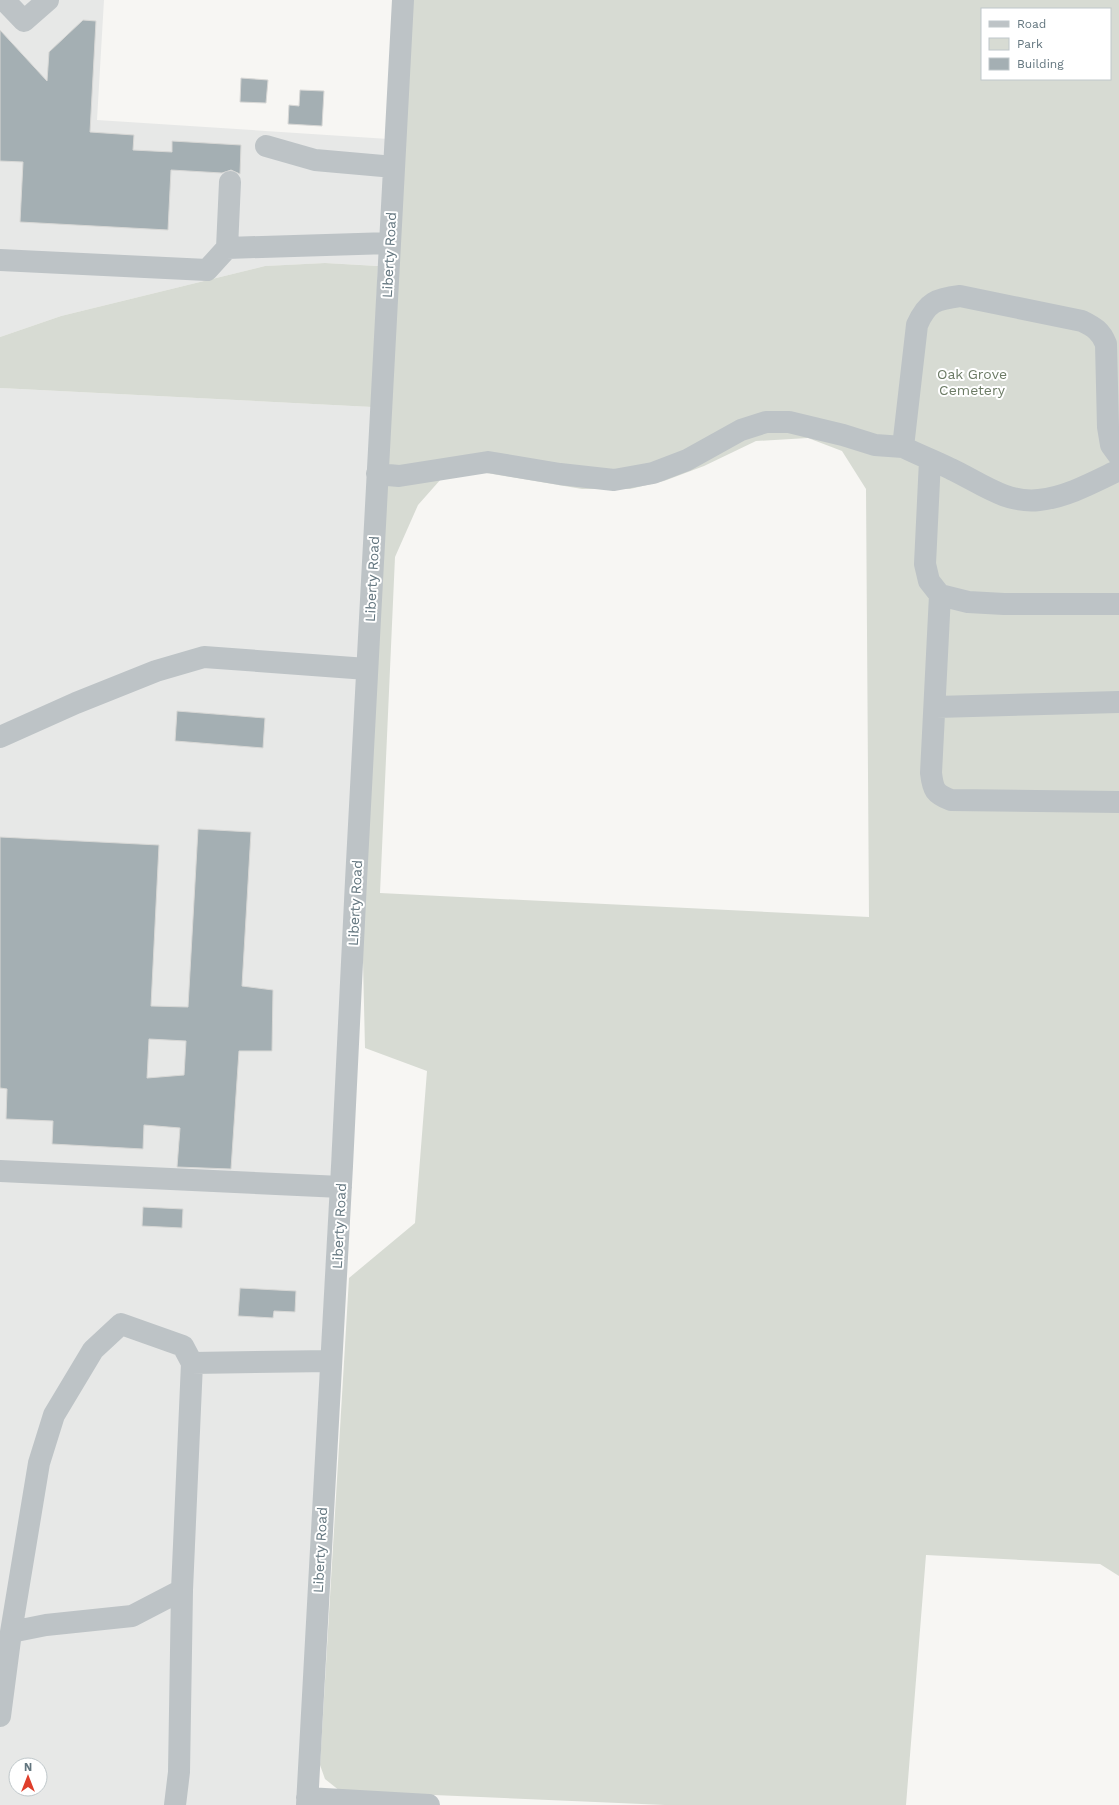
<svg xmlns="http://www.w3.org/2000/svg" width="1119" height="1805" font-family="'Work Sans',sans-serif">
<rect width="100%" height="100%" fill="#f7f6f3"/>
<path fill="#e7e8e7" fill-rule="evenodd" d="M 0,0 L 104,0 L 97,120 L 404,140 L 398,267 L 325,263 L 265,266 L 61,316 L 0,337 Z
M 0,388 L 372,407 L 297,1805 L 0,1805 ZM 16,1765 L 40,1765 L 40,1789 L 16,1789 Z"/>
<path fill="#d7dbd3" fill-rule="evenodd" d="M 412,0 L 1119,0 L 1119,1576 L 1100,1564 L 926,1555 L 906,1805 L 665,1805 L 340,1791 L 325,1779 L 320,1765 L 349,1278 L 415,1223 L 427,1071 L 365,1048 L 362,918 ZM 982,9 L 1110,9 L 1110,79 L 982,79 ZM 808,438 L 842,451 L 866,489 L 869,917 L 380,893 L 395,557 L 418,505 L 441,479 L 481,472 L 582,489 L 630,489 L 664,481 L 704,466 L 756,441 Z
M 325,263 L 378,266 L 372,407 L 0,388 L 0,337 L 61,316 L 265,266 Z"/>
<path fill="#a4afb3" stroke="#d8d8d6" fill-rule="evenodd" d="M 83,20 L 96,21 L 90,132 L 134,135 L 133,150 L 172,152 L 172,141 L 241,145 L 240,174 L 231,170 L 222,173 L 171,170 L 168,230 L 20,222 L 23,162 L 0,161 L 0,30 L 47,81 L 49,52 Z
M 241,78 L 268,80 L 266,103 L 240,102 Z
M 300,90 L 324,91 L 322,126 L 288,124 L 289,105 L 299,106 Z
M 177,711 L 265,718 L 263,748 L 175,741 Z
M 198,829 L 251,832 L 242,986 L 273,990 L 272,1051 L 239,1051 L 231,1169 L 177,1167 L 180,1128 L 144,1125 L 143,1149 L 52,1144 L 53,1121 L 6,1119 L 7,1089 L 0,1088 L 0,837 L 159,845 L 151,1006 L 188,1007 ZM 149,1039 L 186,1041 L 184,1075 L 147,1078 Z
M 143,1207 L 183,1209 L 182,1228 L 142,1226 Z
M 240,1288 L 296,1291 L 295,1312 L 274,1311 L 273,1318 L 238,1316 Z"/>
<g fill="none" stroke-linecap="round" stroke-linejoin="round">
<path stroke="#bdc3c6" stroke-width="22" d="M 4,0 L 24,21 L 48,0
M 266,146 L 315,160 L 394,167
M 227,248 L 230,182
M 0,260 L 207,270 L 227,248 L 390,243
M 1119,456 L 1111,445 L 1108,427 L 1106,344 C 1101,331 1094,327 1082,321 L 960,296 C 936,299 927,302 917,325 L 903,447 C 919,455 935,461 951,469 C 979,482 1006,504 1039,500 C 1067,497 1094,482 1119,470
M 930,460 L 925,564 L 929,581 L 940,595 L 931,773 C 933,790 935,794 951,800 L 1119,802
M 377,474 L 399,476 L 488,462 L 560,474 L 614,480 L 653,473 L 687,460 L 741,430 L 766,422 L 789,422 L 843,435 L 875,445 L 903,447
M 940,595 L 968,602 L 1004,604 L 1119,604
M 936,707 L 1119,702
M 0,737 L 76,703 L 156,671 L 204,657 L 367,669
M 0,1171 L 341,1187
M 11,1632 L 39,1463 L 54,1415 L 93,1350 L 121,1324 L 183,1346 L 192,1363
M 0,1716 L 11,1632 L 46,1625 L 132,1616 L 182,1590
M 307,1798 L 429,1805
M 175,1805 L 179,1772 L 182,1590 L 192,1363 L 331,1361
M 307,1805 L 342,1166 L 356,881 L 403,0"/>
</g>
<g text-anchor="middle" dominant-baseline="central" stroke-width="4" stroke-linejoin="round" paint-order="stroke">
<g font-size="14" fill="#62757e" stroke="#fff">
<text transform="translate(389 255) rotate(-87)">Liberty Road</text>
<text transform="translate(372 579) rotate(-87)">Liberty Road</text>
<text transform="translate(355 903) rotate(-87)">Liberty Road</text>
<text transform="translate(339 1226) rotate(-87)">Liberty Road</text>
<text transform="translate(320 1550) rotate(-87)">Liberty Road</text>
</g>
<g font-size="14" fill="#6c7b65" stroke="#fff">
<text x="972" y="374">Oak Grove<tspan x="972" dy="16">Cemetery</tspan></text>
</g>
</g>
<rect x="981" y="8" width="130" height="72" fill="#ffffff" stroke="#c0c8cb"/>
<rect x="989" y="21" width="20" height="6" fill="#bdc3c6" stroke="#c0c8cb"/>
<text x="1017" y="28" font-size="12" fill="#62757e">Road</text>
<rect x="989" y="38" width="20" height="12" fill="#d7dbd3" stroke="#c0c8cb"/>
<text x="1017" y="48" font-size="12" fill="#62757e">Park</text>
<rect x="989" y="58" width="20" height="12" fill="#a4afb3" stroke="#c0c8cb"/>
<text x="1017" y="68" font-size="12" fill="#62757e">Building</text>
<g transform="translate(28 1777)"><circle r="19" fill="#ffffff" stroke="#c0c8cb"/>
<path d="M0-3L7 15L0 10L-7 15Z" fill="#df3e2b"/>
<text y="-6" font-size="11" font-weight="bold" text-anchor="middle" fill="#62757e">N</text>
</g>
</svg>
